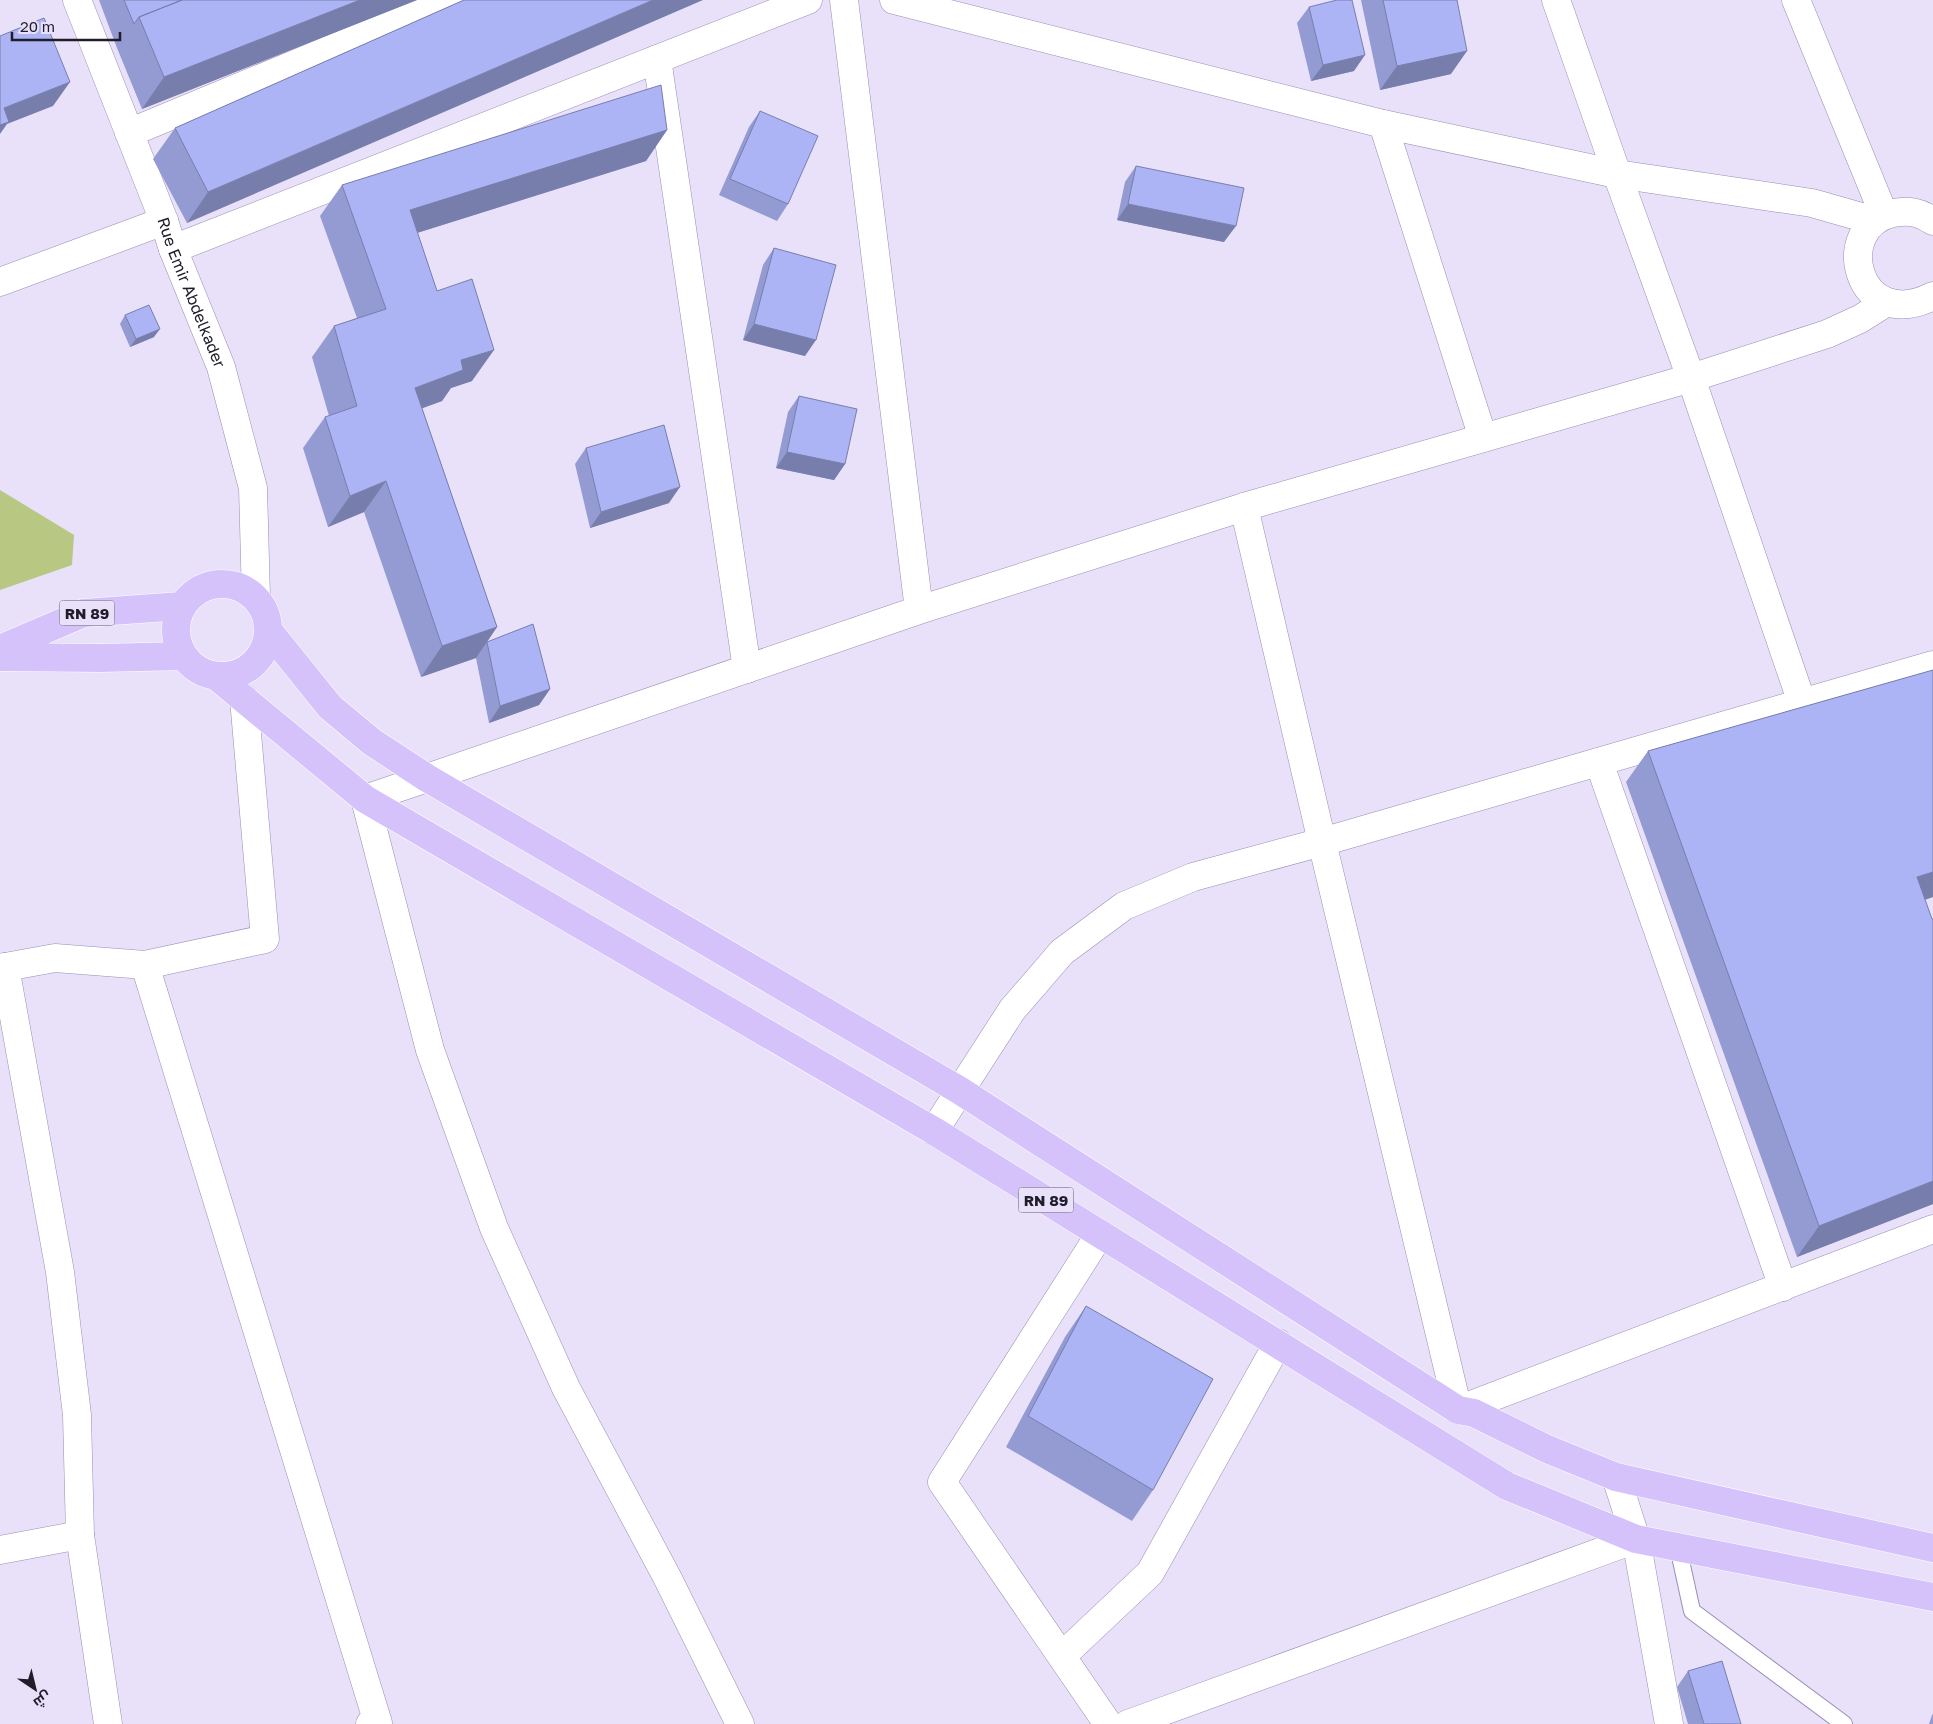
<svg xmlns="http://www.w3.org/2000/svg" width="1933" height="1724" font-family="'Golos Text',Cairo,sans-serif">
<rect width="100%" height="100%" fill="#e8e1f9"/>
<path fill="#b8c781" d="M 0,490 L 74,535 L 72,565 L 0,590 Z"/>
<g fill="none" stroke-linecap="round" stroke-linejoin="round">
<defs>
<path id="service" d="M 1678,1547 L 1692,1611 L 1844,1724"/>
<g id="minor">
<path id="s1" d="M 77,0 L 164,221 L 173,249 L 221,367 L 253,488 L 256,597"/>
<path d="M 894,0 L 1383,124 L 1617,174 L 1812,203 L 1875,221"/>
<path d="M 1556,0 L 1617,174 L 1691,378 L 1802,703"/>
<path d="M 1796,0 L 1884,215"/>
<path d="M 657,59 L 747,669"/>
<path d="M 1383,124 L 1483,438"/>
<path d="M 129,133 L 449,0"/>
<path d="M 173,249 L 808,0"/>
<path d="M 0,282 L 164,221"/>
<path d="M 1244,507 L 1322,842 L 1458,1410 L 1933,1229"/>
<path d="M 1599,762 L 1783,1287"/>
<path d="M 427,778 L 365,799 L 430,1050 L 494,1228 L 566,1388 L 667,1577 L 740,1724"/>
<path d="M 145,965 L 378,1723 L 370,1724"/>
<path d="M 5,967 L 60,1272 L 77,1415 L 80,1535 L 108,1724"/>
<path d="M 0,968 L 55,958 L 145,965 L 265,939 L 244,699"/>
<path d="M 934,1131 L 1012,1010 L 1062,952 L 1124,906 L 1193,877 L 1322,842 L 1933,665"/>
<path d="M 1100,1234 L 942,1482 L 1108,1724"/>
<path d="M 1616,1477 L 1636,1539 L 1669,1724"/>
<path d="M 0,1550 L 80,1535"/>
<path d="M 1062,1656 L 1150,1573 L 1278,1343"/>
<path d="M 1128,1724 L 1636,1539"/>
</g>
<path id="tertiary" d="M 844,0 L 919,610
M 1933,221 C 1919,212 1909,210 1893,213 C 1831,226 1856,335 1933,296
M 427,778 L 919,610 L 1244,507 L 1691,378 L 1827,334 L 1860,319 L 1887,302"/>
<path id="primary" d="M176 630a46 46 0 1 1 92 0a46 46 0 1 1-92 0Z
M 268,630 L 330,707 L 372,742 L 427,778 L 959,1090 L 1458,1410 L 1474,1413 L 1547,1449 L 1616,1477 L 1933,1548
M 0,649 L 84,613 L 181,606
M 0,657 L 101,658 L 183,656
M 216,676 L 365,799 L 934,1131 L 1507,1486 L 1636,1539 L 1933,1597"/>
</defs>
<use href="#service" stroke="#998eb3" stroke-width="18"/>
<use href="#minor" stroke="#998eb3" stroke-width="29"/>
<use href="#tertiary" stroke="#998eb3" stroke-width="29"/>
<use href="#primary" stroke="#fff" stroke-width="29"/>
<use href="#service" stroke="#fff" stroke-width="16"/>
<use href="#minor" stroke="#fff" stroke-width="28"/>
<use href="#tertiary" stroke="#fff" stroke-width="28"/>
<use href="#primary" stroke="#d6c2fb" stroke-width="28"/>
</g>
<path fill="#949bd3" d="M 99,0 L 417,0 L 142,109 L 117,48 Z
M 464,0 L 187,223 L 153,159 L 175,128 Z
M 1361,0 L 1457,0 L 1451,74 L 1380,90 Z
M 1309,7 L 1354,71 L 1311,81 L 1297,23 Z
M 760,111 L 788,204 L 777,221 L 719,195 L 749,127 Z
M 667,130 L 646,161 L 417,233 L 437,291 L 472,381 L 451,388 L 442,401 L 422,408 L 497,627 L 487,642 L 550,689 L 539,705 L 489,723 L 476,658 L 421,677 L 364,512 L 328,527 L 303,448 L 325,417 L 329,416 L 312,357 L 334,326 L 357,318 L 320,216 L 342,185 Z
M 1136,166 L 1224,242 L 1117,220 L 1125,182 Z
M 774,248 L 805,356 L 743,340 L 763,265 Z
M 125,315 L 154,337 L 130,347 L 120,324 Z
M 799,396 L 845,464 L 834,480 L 776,468 L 788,412 Z
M 586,448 L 669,503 L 590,528 L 575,464 Z
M 1933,670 L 1933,897 L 1925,900 L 1933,1204 L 1797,1257 L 1626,782 L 1648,751 Z
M 1086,1306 L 1153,1490 L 1132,1521 L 1006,1447 L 1065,1337 Z
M 1688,1671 L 1741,1724 L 1688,1724 L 1677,1687 Z
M 1933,1714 L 1933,1724 L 1929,1724 L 1932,1715 Z"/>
<path fill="#787eac" d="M 360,0 L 417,0 L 142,109 L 164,77 Z
M 653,0 L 703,0 L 187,223 L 208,192 Z
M 1467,51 L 1451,74 L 1380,90 L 1397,66 Z
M 1365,55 L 1354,71 L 1311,81 L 1323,65 Z
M 70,82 L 53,106 L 7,124 L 0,134 L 0,113 L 4,108 Z
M 667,130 L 646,161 L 388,242 L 410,210 Z
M 1128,204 L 1236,226 L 1224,242 L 1117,220 Z
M 754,324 L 816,340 L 805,356 L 743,340 Z
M 160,329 L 154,337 L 130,347 L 136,339 Z
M 494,350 L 472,381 L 451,388 L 442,401 L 393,419 L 415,388 L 461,360 Z
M 787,452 L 845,464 L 834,480 L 776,468 Z
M 386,481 L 364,512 L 328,527 L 350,496 Z
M 680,487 L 669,503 L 590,528 L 601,512 Z
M 497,627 L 476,658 L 421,677 L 442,646 Z
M 550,689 L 539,705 L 489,723 L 500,706 Z
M 1933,872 L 1933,897 L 1895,908 L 1917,877 Z
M 1933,1181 L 1933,1204 L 1797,1257 L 1819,1226 Z"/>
<path fill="#acb4f5" stroke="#787eac" d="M 124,0 L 182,0 L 139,17 L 134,24 Z
M 182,0 L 360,0 L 164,77 L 139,17 Z
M 464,0 L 653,0 L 208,192 L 175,128 Z
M 1337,0 L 1352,0 L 1365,55 L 1323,65 L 1309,7 Z
M 1383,0 L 1457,0 L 1467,51 L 1397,66 Z
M 44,18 L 70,82 L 4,108 L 9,122 L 0,125 L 0,36 Z
M 661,85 L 667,130 L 410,210 L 437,291 L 472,279 L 494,350 L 461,360 L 463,370 L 415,388 L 497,627 L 442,646 L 386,481 L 350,496 L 325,417 L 357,406 L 334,326 L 386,309 L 342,185 Z
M 760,111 L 818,136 L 788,204 L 730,179 Z
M 1136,166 L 1244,188 L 1236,226 L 1128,204 Z
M 774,248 L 836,265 L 816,340 L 754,324 Z
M 149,305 L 160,329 L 136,339 L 125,315 Z
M 799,396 L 857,409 L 845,464 L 787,452 Z
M 664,425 L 680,487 L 601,512 L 586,448 Z
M 533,624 L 550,689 L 500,706 L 487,642 Z
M 1933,670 L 1933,872 L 1917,877 L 1932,919 L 1933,919 L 1933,1181 L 1819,1226 L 1648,751 Z
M 1086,1306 L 1213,1379 L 1153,1490 L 1028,1416 Z
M 1722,1661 L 1741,1724 L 1704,1724 L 1688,1671 Z"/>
<g text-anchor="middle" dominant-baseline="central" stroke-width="4" stroke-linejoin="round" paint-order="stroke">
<g fill="#e8e1f9" stroke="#5c5768" stroke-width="1">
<rect x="59.5" y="600.5" width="55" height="25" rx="4"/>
<rect x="1018.5" y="1187.5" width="55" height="25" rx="4"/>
</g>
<g font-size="15" font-weight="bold" fill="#201c2a">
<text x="87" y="613">RN 89</text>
<text x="1046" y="1200">RN 89</text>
</g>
<g font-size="16" fill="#201c2a" stroke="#e8e1f9">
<text stroke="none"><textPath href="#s1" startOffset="314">Rue Emir Abdelkader</textPath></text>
</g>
</g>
<g transform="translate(35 1689) rotate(145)" stroke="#e8e1f9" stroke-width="4" paint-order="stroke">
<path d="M0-4L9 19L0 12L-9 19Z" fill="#201c2a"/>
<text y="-8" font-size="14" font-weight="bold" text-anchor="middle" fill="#201c2a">ش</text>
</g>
<path d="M12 32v8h108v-8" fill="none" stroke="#201c2a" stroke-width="2.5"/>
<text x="20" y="32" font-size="15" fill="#201c2a" stroke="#e8e1f9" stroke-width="4" paint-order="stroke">20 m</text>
</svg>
